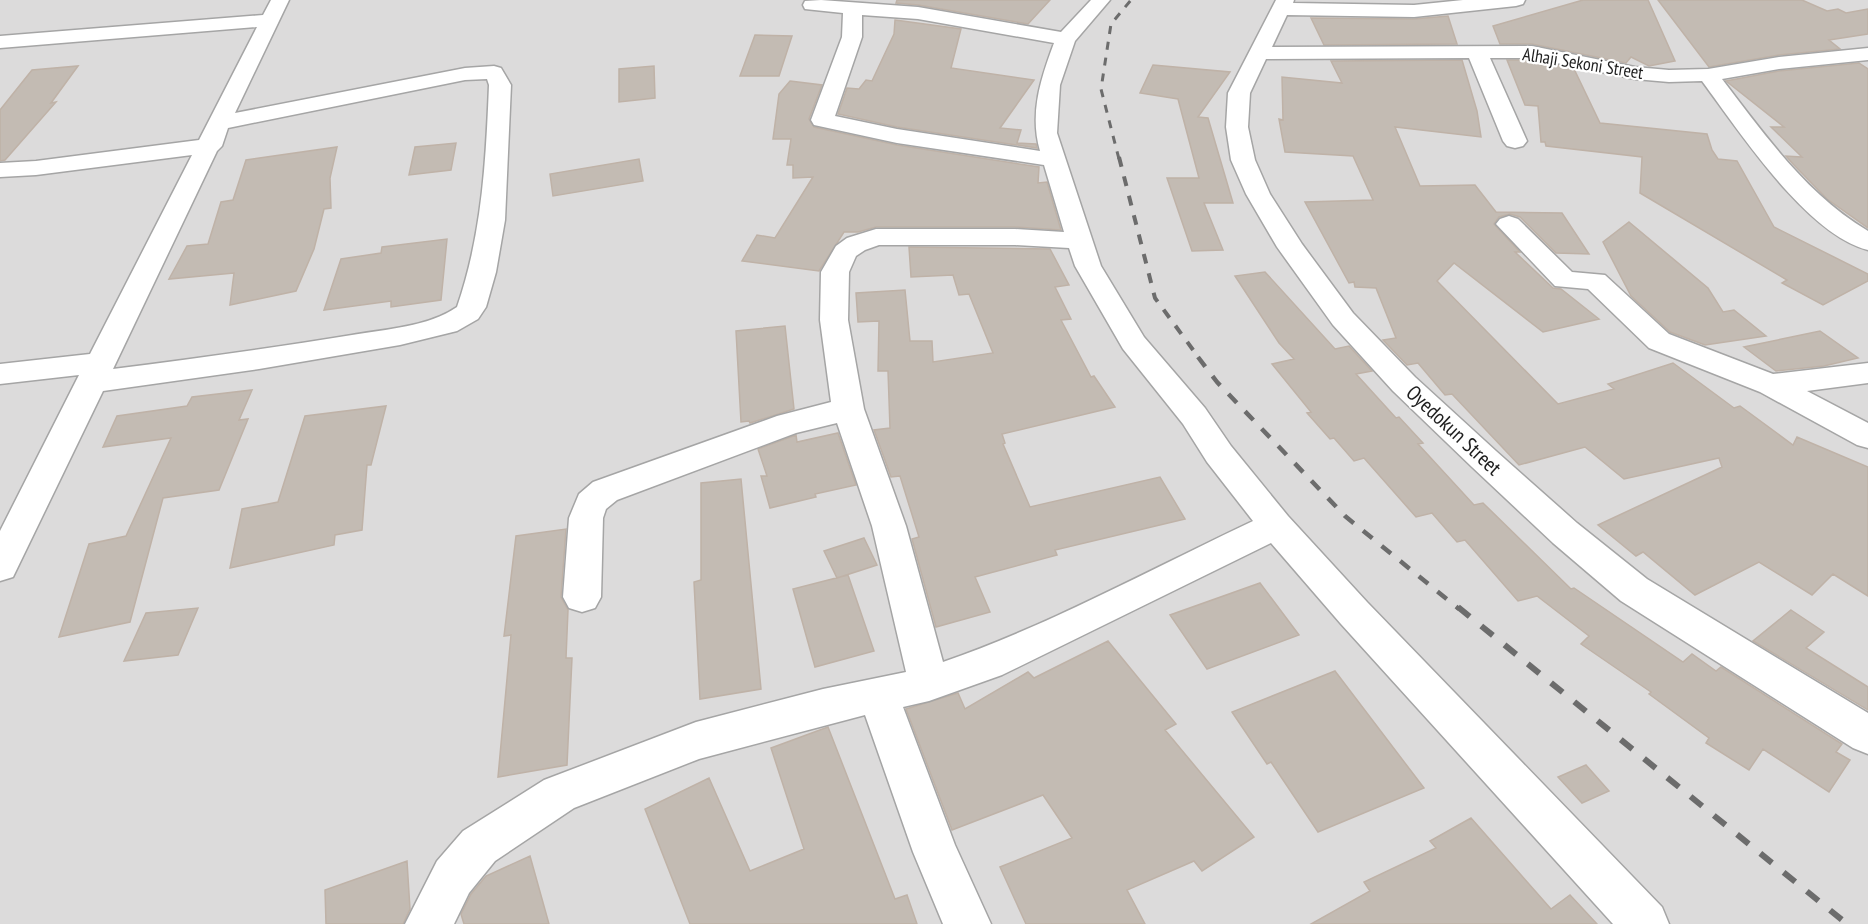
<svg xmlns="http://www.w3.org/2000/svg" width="1868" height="924" font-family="'PT Sans Narrow',sans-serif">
<rect width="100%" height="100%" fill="#eeebe4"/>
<path fill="#dcdbdb" d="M 0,0 L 1868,0 L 1868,924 L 0,924 Z"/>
<path fill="#c3bbb3" stroke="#bfb2a7" stroke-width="1.5" d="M 897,0 L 1050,0 L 1028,24 L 918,5 L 896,3 Z
M 1583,0 L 1648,0 L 1675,61 L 1649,66 L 1631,57 L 1626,63 L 1532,44 L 1500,44 L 1493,26 Z
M 1658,0 L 1802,0 L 1827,11 L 1838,9 L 1846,13 L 1868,9 L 1868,34 L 1829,40 L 1840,49 L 1779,55 L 1709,67 Z
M 1448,16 L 1457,44 L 1324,45 L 1311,18 L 1414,19 Z
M 895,20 L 961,29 L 951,68 L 1034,80 L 1000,128 L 1021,130 L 1017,143 L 1036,144 L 1037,148 L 897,127 L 838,114 L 847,88 L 859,89 L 866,80 L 872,81 L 894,34 Z
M 755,35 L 792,36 L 779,76 L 740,76 Z
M 1462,60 L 1477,111 L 1481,137 L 1395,127 L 1420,186 L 1475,185 L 1496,212 L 1562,213 L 1589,254 L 1556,253 L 1520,217 L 1510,214 L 1499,217 L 1494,224 L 1520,252 L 1515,252 L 1553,288 L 1561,289 L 1599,319 L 1543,332 L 1454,263 L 1437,281 L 1558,404 L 1614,389 L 1608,384 L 1673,363 L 1734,408 L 1740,406 L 1793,445 L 1797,437 L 1868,467 L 1868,596 L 1833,574 L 1812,595 L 1759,562 L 1695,595 L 1643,552 L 1636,556 L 1598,525 L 1722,467 L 1719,458 L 1624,479 L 1585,447 L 1519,465 L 1452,394 L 1445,395 L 1418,363 L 1407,365 L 1383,340 L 1396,338 L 1376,288 L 1355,287 L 1354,282 L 1349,283 L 1305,202 L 1373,200 L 1353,156 L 1285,152 L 1279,119 L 1283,120 L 1282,77 L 1342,83 L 1331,61 Z
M 1507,60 L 1532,60 L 1574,69 L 1600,123 L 1707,134 L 1712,150 L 1718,159 L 1737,161 L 1774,227 L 1868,274 L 1868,281 L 1823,305 L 1782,283 L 1787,280 L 1640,193 L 1642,157 L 1546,146 L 1545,142 L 1541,142 L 1538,106 L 1525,105 Z
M 1859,63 L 1868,69 L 1868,228 L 1827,199 L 1793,164 L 1786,156 L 1802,157 L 1771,127 L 1784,127 L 1726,81 L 1779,71 Z
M 1153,65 L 1230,72 L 1198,117 L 1208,118 L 1233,203 L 1204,203 L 1223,250 L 1192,251 L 1167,178 L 1199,178 L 1178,99 L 1140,93 Z
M 78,66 L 51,103 L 56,102 L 5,160 L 0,161 L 0,110 L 32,70 Z
M 654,66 L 655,98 L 619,102 L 619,69 Z
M 790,81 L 822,85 L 809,119 L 814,127 L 897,145 L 1039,167 L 1038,183 L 1047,182 L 1061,230 L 1015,227 L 876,227 L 858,232 L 844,232 L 819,271 L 742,261 L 757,235 L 775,238 L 813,177 L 793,178 L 793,165 L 787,165 L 791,139 L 773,139 L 779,94 Z
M 456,143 L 451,170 L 409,175 L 415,147 Z
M 337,147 L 330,178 L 331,208 L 324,209 L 314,249 L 296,291 L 230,305 L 234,273 L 169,279 L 187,246 L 208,244 L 221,202 L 233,200 L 246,160 Z
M 639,159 L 643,181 L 553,196 L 550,174 Z
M 1629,222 L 1708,288 L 1723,312 L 1734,310 L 1766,336 L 1705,345 L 1670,332 L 1631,296 L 1603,242 Z
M 447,239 L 441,300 L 391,307 L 391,301 L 324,310 L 341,259 L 381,253 L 382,247 Z
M 909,247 L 1050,249 L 1069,285 L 1055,287 L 1071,319 L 1061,320 L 1091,377 L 1094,376 L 1115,407 L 1002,434 L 1005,443 L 1003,444 L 1030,507 L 1160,477 L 1185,519 L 1055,550 L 1057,555 L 975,577 L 990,612 L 936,627 L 912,539 L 919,537 L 900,476 L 891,477 L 874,430 L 890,428 L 888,371 L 878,371 L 879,321 L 858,322 L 856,293 L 905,290 L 910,341 L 932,341 L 933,362 L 993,353 L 969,294 L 959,295 L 953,275 L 911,277 Z
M 1265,272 L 1335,349 L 1349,346 L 1372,371 L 1356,374 L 1396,418 L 1399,417 L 1423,443 L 1418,444 L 1474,505 L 1483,503 L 1571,589 L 1574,588 L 1683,662 L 1692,654 L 1716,671 L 1721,667 L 1842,744 L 1836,752 L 1850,760 L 1829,792 L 1763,749 L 1749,770 L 1706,743 L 1709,738 L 1649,694 L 1651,692 L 1581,644 L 1589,636 L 1537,596 L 1518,601 L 1465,540 L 1457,542 L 1432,513 L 1416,517 L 1364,458 L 1354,461 L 1334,438 L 1330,439 L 1307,413 L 1311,412 L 1272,364 L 1294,359 L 1279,343 L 1235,276 Z
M 785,326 L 794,409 L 750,423 L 749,421 L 741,422 L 736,331 Z
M 1820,331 L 1858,358 L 1824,366 L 1776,371 L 1744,347 Z
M 252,390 L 239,420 L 248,419 L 219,490 L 163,498 L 130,622 L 59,637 L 89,544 L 126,536 L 171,438 L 103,447 L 117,416 L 187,406 L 192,397 Z
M 386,406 L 371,465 L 367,465 L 362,530 L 335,535 L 334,545 L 230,568 L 242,509 L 278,502 L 305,416 Z
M 838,433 L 856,485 L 815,494 L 816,497 L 770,508 L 761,476 L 767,476 L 758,449 L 796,435 L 797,442 Z
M 741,479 L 761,689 L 700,699 L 694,582 L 701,580 L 701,483 Z
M 566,529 L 561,597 L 568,610 L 566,658 L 572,658 L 567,765 L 498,777 L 511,635 L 504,636 L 516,536 Z
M 864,538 L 877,565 L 837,578 L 824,551 Z
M 848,575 L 874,651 L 815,667 L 793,589 Z
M 1260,583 L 1299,635 L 1207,669 L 1170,615 Z
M 198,608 L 178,655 L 124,661 L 146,613 Z
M 1791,610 L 1824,632 L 1806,648 L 1868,687 L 1868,710 L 1753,641 Z
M 1108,641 L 1176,724 L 1165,730 L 1254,837 L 1202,871 L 1194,861 L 1127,890 L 1145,924 L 1026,924 L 1000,867 L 1072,838 L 1043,795 L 952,830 L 906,709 L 958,693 L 965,709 L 1028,672 L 1034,678 Z
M 1335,671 L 1424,788 L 1318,832 L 1271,762 L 1267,764 L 1232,712 Z
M 828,727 L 895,899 L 907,895 L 917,924 L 690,924 L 645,809 L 709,778 L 750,871 L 804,849 L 771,748 Z
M 1586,765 L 1609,791 L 1582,803 L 1558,777 Z
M 1471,818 L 1551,909 L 1570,895 L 1597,924 L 1311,924 L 1370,891 L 1364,882 L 1436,848 L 1430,841 Z
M 530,856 L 549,924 L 464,924 L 461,914 L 471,894 L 486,876 Z
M 407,861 L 410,909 L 403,924 L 326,924 L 325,890 Z"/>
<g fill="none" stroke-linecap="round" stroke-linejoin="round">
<defs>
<path id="minor" d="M 271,0 L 289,0 L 235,113 L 465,68 L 494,66 L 501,68 L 511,85 L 505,220 L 496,272 L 486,307 L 478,319 L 457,331 L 400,345 L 259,369 L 103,391 L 13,577 L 0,581 L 0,531 L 79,375 L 0,384 L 0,364 L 90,354 L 192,155 L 36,175 L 0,177 L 0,163 L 36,161 L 199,140 L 257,27 L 0,48 L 0,36 L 263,15 ZM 487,79 L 489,85 C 486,161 482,235 457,307 C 428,327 386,329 352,335 C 273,348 193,359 113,369 L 217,151 L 222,146 L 228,128 L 465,80 Z
M 821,0 L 918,7 L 1061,32 L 1091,0 L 1110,0 L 1075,41 L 1060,85 L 1057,133 L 1101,266 L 1144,337 L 1205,408 L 1231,446 L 1288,516 L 1367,602 L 1662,907 L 1669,924 L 1613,924 L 1341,624 L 1271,543 L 1002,675 L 929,701 L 903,707 L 955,845 L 991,924 L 943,924 L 913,852 L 865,715 L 699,759 L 574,808 L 495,861 L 469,893 L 454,924 L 405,924 L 437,861 L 463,831 L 544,780 L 696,722 L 823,689 L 906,672 L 872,526 L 837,423 L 796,433 L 617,500 L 606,509 L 603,518 L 601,597 L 595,608 L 582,612 L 569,608 L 563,597 L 569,518 L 579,494 L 593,482 L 777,416 L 831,402 L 820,320 L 821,272 L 836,246 L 847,238 L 876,229 L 1015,229 L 1064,232 L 1044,165 L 897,143 L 814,125 L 811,120 L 842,37 L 843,13 L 805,9 L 803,5 L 805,1 ZM 862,15 L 918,19 L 1054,43 C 1041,78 1029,113 1040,151 L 897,129 L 835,116 L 862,37 ZM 879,245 L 1015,245 L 1069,248 L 1075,266 L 1123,349 L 1183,424 L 1207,462 L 1253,521 C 1151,569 1050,625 943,662 L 906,526 L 864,409 L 848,320 L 849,272 L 856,256 L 865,250 Z
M 1276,0 L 1294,0 L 1293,3 L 1414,5 L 1463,0 L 1525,0 L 1523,4 L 1516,6 L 1414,17 L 1287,15 L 1272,47 L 1532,46 L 1635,67 L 1669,70 L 1708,69 L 1779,57 L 1868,48 L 1868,60 L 1779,69 L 1722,79 C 1765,135 1806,194 1868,231 L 1868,250 C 1807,235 1739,131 1702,81 L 1669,82 L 1635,79 L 1532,58 L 1490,58 L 1527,141 L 1523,146 L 1515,148 L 1507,146 L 1503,141 L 1469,58 L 1266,59 L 1250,93 L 1248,127 L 1255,160 L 1270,194 L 1302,244 L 1353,313 L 1415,377 L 1496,451 L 1577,523 L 1647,579 L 1868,713 L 1868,754 L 1853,748 L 1621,601 L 1553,543 L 1472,467 L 1393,391 L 1333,325 L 1277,247 L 1246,194 L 1231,160 L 1226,127 L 1228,93 Z
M 1509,216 L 1518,219 L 1572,272 L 1605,275 L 1669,334 L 1773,374 L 1868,363 L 1868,383 L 1807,391 L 1868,423 L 1868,448 L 1857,445 L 1760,392 L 1649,348 L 1588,289 L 1555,286 L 1496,224 L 1500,219 Z"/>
</defs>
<use href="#minor" stroke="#a5a5a5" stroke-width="3"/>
<use href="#minor" fill="#fff" fill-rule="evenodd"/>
<path stroke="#6c6c6c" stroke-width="3" stroke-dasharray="8 8" stroke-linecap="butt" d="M 1119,159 L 1101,89 L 1111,24 L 1131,0"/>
<path stroke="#6c6c6c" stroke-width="4" stroke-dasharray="10 10" stroke-linecap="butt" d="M 1119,157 L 1155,298 L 1199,358"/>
<path stroke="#6c6c6c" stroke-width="4.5" stroke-dasharray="12 12" stroke-linecap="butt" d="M 1198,357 L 1217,382 L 1345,516 L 1459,609"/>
<path stroke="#6c6c6c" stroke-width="6" stroke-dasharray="15 15" stroke-linecap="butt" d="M 1458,607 L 1847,924"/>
</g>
<g text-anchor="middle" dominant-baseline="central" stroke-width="4.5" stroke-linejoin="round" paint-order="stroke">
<g font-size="18" fill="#1e1e1e" stroke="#fff">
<text transform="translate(1583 63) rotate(9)">Alhaji Sekoni Street</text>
</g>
<g font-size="21" fill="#1e1e1e" stroke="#fff">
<text transform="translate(1454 430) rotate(43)">Oyedokun Street</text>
</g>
</g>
</svg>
